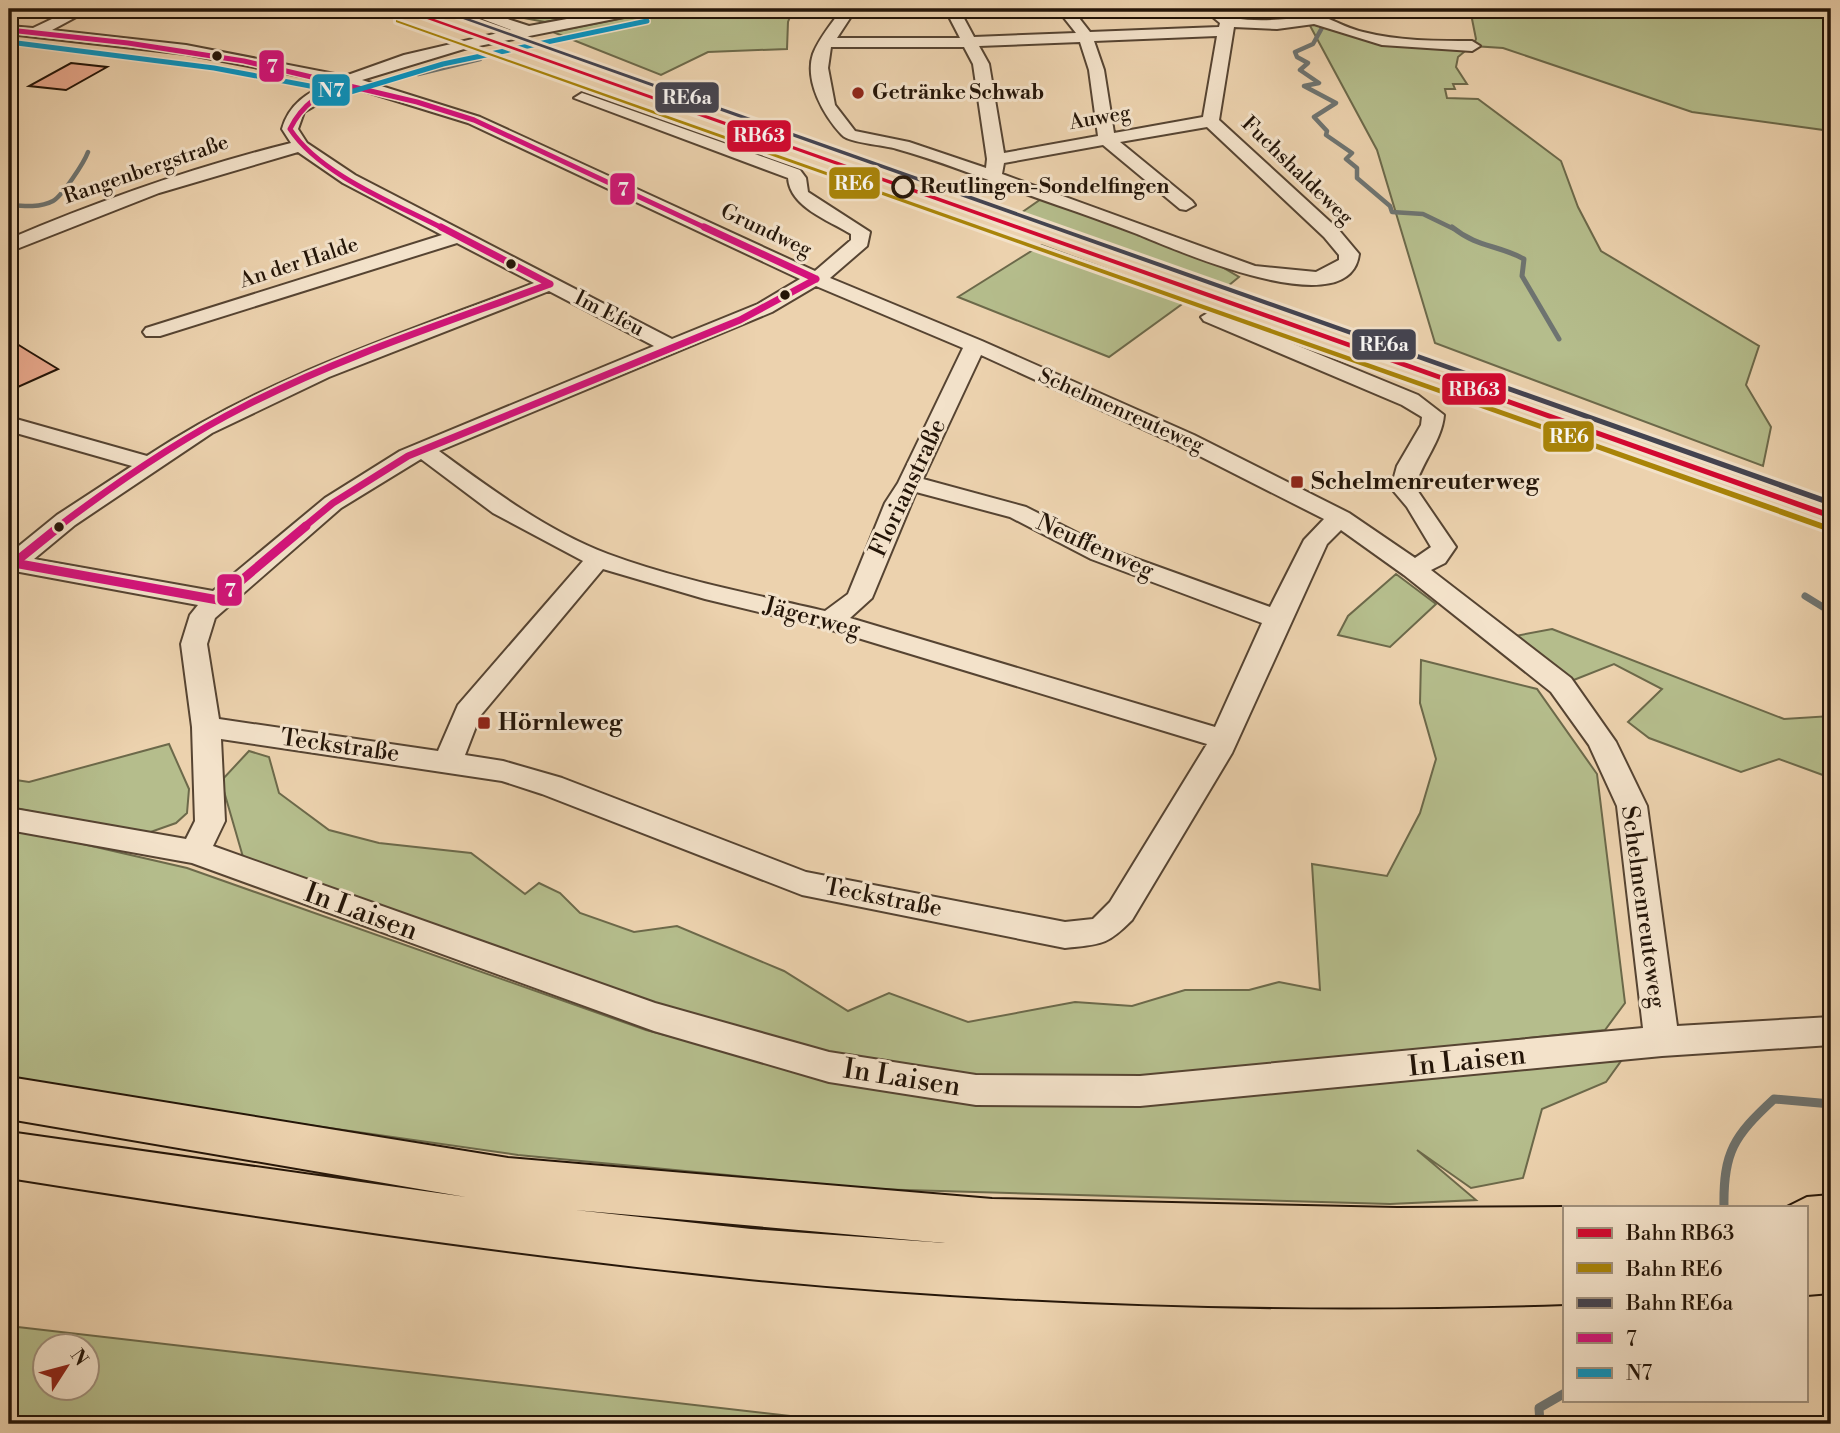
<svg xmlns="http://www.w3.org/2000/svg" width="1840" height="1433" font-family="'Libre Bodoni',serif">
<rect width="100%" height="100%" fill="#ecd2ae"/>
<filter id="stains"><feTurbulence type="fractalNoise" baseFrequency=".00286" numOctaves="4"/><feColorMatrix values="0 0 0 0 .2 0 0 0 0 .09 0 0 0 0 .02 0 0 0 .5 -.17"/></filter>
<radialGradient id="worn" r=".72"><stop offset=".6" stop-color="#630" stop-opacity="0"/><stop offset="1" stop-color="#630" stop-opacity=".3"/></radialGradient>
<path fill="#b5bd8c" stroke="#6c694a" stroke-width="2" fill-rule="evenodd" d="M 476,9 L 615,9 L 545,22 Z
M 668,9 L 793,9 L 788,22 L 787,49 L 708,52 L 661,75 L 553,32 Z
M 1301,9 C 1353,41 1412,42 1471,46 L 1458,57 L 1456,67 L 1467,84 L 1453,84 L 1455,89 L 1445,89 L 1447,98 L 1478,99 L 1561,161 L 1578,207 L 1601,251 L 1759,346 L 1746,385 L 1771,427 L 1763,466 L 1435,343 L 1377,150 Z
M 1470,9 L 1831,9 L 1831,131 L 1692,112 L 1503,48 L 1473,46 L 1476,39 Z
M 1047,195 L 1215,263 L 1239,277 L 1223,290 L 1018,215 Z
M 1041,245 L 1189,299 L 1109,357 L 958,297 Z
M 1396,574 L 1436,604 L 1390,647 L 1338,635 L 1348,616 Z
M 1552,629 L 1784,719 L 1831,716 L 1831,778 L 1779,759 L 1741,772 L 1649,738 L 1628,722 L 1662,689 L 1614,664 L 1561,685 L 1510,637 Z
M 1421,660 L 1537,689 L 1597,774 L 1625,1003 L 1605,1030 L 1129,1080 L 971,1074 L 835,1056 L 654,1010 L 243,857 L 221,781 L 249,751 L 269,757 L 279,793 L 329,830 L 379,843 L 471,853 L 525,894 L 539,883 L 560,893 L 580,913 L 634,932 L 677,926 L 784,971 L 848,1011 L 889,993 L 968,1022 L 1075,1002 L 1132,1006 L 1185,990 L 1249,990 L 1279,982 L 1320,990 L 1312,864 L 1387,876 L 1420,813 L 1436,759 L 1420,703 Z
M 169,744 L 189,789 L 187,813 L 176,823 L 145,834 L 9,807 L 9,779 L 29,782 Z
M 9,827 L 187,868 L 646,1030 L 827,1077 L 975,1095 L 1621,1061 L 1606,1082 L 1542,1109 L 1523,1178 L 1471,1188 L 1417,1150 L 1476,1200 L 1390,1204 L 872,1189 L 518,1155 L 148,1102 L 9,1078 Z
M 9,1326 L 860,1424 L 9,1424 ZM 46,1346 L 88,1346 L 88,1388 L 46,1388 Z"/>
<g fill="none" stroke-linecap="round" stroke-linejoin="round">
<path stroke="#6e7471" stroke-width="4.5" d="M 1315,9 L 1333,18 L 1331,21
M 1323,26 L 1313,44 L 1295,52 L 1297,57 L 1308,63 L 1300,70 L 1319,83 L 1304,86 L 1336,103 L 1314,117 L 1327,131 L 1326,135 L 1352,153 L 1346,159 L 1357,168 L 1357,178 L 1390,206 L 1392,212 L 1423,214 L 1454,229
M 418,74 L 480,59
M 9,205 C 22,206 40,208 53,201 C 62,196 84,163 88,152"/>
<path stroke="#6e7471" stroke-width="5" d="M 1452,227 C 1478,248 1496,244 1524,259 L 1522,276 L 1559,339"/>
<path stroke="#6e7471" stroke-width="7" d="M 1805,596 L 1831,612"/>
<path stroke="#6e7471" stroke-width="9" d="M 1724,1207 C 1723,1152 1734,1136 1774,1099 L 1831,1104
M 1540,1424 L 1539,1408 L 1565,1393"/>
</g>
<path fill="#e8a88c" stroke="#241508" stroke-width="2" d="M 71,63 L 107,67 L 66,90 L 29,86 Z
M 9,339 L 30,352 L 58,369 L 9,391 Z"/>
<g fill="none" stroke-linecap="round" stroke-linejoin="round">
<defs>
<path id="minor" d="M 73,9 L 91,9 L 52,30 L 186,45 L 345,76 L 404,55 L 511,30 L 456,9 L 477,9 L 529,26 L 621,9 L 651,9 L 644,13 L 464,49 L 362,80 L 480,117 L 815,271 L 851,240 L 851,234 C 828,220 790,207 788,178 L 574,98 L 582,93 L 588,95 L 800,170 L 806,178 L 808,192 L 870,232 L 867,246 L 830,278 L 982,341 L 1194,435 L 1349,513 L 1415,558 L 1431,547 L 1407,507 L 1391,488 L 1397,466 L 1421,425 L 1422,417 L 1402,405 L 1204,321 L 1201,317 L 1211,311 L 1218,313 L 1418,395 L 1444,415 C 1442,440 1422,462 1415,487 L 1456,547 L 1445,563 L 1431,570 L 1571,678 L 1616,742 L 1647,806 L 1677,1026 L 1831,1017 L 1831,1045 L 1662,1056 L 1140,1106 L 976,1105 L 829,1082 L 654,1031 L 192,863 L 9,830 L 9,808 L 186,839 L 195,821 L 192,727 L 181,644 L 190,615 L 198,605 L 9,570 L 9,554 L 57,515 L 132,466 L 9,431 L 9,417 L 147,456 C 266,377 402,334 534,283 L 457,243 L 160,336 L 146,336 L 143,332 L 146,328 L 442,235 L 343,183 L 298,152 L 159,193 L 9,252 L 9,239 C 101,200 194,167 291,143 L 282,129 C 289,104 308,92 331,82 L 186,54 L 9,34 L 9,26 L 33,28 ZM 348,86 L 468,123 L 800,279 L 758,304 L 672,339 L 355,175 L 307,143 L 298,129 L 304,112 ZM 816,286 L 963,348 L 898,483 L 885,503 L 848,594 L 825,611 C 753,594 678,580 608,554 C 547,531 491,489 439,451 L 772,312 ZM 549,291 L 654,346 L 400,451 L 325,498 L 213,591 L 34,559 L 75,525 L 212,433 L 329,377 ZM 981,355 L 1178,445 L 1324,519 L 1304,540 L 1270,607 L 1109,549 L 1026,507 L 923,479 ZM 421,459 L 493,513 L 583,561 L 458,705 L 438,751 L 219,719 L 207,644 L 215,618 L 341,508 ZM 916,492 L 1010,517 L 1091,559 L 1262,623 L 1215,727 L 850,618 L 872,598 ZM 1341,530 L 1404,575 L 1551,692 L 1589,745 L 1617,806 L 1643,1028 L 1140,1076 L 976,1075 L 829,1052 L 655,1003 L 213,846 L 225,821 L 221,739 L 502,781 L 542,794 L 802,895 L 1065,948 C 1101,944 1106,946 1132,920 L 1232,753 L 1327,544 ZM 603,569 L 705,599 L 825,628 L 1207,744 L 1110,902 L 1093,919 L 1065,922 L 806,872 L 562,778 L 503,761 L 465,755 L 480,716 Z
M 842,9 L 856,9 L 837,38 L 960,38 L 945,9 L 959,9 L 974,37 L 1076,33 L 1057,9 L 1072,9 L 1090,32 L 1219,27 L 1220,23 L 1203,9 C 1221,9 1221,16 1234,18 C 1256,22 1280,20 1302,17 L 1291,9 C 1317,9 1338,26 1363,32 C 1398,41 1436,41 1472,41 L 1480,46 L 1472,51 L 1382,45 L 1314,24 L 1277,29 L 1234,27 L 1219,120 L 1338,229 L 1359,254 C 1350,328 1172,248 1137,234 C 1111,224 1084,214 1057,205 C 1004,187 951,164 897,149 C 885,145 849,143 842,135 C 824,116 804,81 813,54 C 819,38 832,23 842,9 ZM 1217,36 L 1203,117 L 1114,133 L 1104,70 L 1094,41 ZM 1080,42 L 1089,70 L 1098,136 L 1004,153 L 989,64 L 979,46 ZM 831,47 L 964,47 L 973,64 L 987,159 L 986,168 L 909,142 L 855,131 L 835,105 L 828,68 ZM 1207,127 L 1324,237 L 1339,255 L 1339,260 L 1316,272 L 1255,266 L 1002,174 L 1004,163 L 1103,145 L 1180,209 L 1186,210 L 1195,205 L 1192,201 L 1120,142 Z"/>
<path id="highway" d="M 9,1077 L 508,1158 L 992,1199 L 1397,1208 L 1565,1207 L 1565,1304 C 1294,1313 1019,1305 749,1279 C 501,1254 255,1217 9,1178 L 9,1132 L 466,1197 L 9,1119 ZM 575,1210 L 945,1243 L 751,1229 Z
M 1831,1195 L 1831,1293 L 1807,1295 L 1807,1207 L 1787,1207 L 1807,1197 Z"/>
</defs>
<use href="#minor" stroke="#564432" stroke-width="4"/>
<use href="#highway" stroke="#241508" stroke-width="4"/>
<use href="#minor" fill="#f3e2ca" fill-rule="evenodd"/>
<use href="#highway" fill="#ecd2ae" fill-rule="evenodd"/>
<defs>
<path id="bus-1-far2" d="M 9,30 L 128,43 L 244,61 L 417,102 L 474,120 L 708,229
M 347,81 C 322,92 302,104 290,129 C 320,175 396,204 444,229"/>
<path id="bus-1-far1" d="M 441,227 L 550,284
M 704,227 L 816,279
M 58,527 C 117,482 178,440 245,406 C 342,356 448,322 550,284
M 304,527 L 333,503 L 408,456 L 740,320 L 816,279"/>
<path id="bus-1" d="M 14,563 L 218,600 L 306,526
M 14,563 L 60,526"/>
<path id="bus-2" d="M 9,42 L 214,68 L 347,93 L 443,64 L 647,21"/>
</defs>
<use href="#bus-1-far2" stroke="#f3e2ca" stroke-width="8"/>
<use href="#bus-1-far1" stroke="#f3e2ca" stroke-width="11"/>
<use href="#bus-1" stroke="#f3e2ca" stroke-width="14"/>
<use href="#bus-2" stroke="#f3e2ca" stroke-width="8"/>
<use href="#bus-1-far2" stroke="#d4127b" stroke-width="5"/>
<use href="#bus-1-far1" stroke="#d4127b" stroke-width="7"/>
<use href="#bus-1" stroke="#d4127b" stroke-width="9"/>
<use href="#bus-2" stroke="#0994c1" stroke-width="5"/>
<defs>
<path id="rail-1" d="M 399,9 L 406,9 L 1831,513 L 1831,519 Z"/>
<path id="rail-2" d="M 396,20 L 1830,526 L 1831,528 L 1827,531 L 1824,530 L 396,22 Z"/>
<path id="rail-3" d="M 435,9 L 442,9 L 1831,500 L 1831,506 Z"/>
</defs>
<use href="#rail-1" stroke="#f3e2ca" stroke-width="6"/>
<use href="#rail-2" stroke="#f3e2ca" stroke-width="6"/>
<use href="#rail-3" stroke="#f3e2ca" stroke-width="6"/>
<use href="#rail-1" fill="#d30730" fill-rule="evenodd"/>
<use href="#rail-2" fill="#a98408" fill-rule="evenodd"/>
<use href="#rail-3" fill="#424351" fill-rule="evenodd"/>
</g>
<g fill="#241508" stroke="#f3e2ca" stroke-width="2.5">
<circle cx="217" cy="56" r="6"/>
<circle cx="511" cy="264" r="6"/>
<circle cx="785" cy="295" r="6"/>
<circle cx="59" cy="527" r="6"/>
</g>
<g fill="#8f2418" stroke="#f3e2ca" stroke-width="2.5">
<circle cx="858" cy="93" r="7"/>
<rect x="1290" y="475" width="14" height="14" rx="3.5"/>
<rect x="477" y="716" width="14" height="14" rx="3.5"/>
</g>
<circle fill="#f3e2ca" stroke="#241508" stroke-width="3.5" cx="903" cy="187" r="10"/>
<g text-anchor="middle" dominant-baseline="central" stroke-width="6" stroke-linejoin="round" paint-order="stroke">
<g font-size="21" font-weight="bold" fill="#241508" stroke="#f3e2ca" text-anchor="start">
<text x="872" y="93">Getränke Schwab</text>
</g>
<g font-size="21" fill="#241508" stroke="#f3e2ca">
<text transform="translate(1100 118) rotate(-10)">Auweg</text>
<text transform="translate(146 170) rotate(-19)">Rangenbergstraße</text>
<text transform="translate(1297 171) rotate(44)">Fuchshaldeweg</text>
<text transform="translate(766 231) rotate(25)">Grundweg</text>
<text transform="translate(299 263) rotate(-18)">An der Halde</text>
<text transform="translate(609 314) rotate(27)">Im Efeu</text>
<text transform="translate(1121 411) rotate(24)">Schelmenreuteweg</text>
</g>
<g font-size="21" font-weight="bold" fill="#241508" stroke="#f3e2ca" text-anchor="start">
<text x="920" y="187">Reutlingen-Sondelfingen</text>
</g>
<g font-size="24" font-weight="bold" fill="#241508" stroke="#f3e2ca" text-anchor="start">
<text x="1311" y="482">Schelmenreuterweg</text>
<text x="498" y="723">Hörnleweg</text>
</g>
<g font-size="24" fill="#241508" stroke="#f3e2ca">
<text transform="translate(908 488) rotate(-65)">Florianstraße</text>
<text transform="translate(1095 547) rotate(24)">Neuffenweg</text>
<text transform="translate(812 618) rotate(15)">Jägerweg</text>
<text transform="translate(340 746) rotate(8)">Teckstraße</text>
<text transform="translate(883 898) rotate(11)">Teckstraße</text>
<text transform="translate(1643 907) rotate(82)">Schelmenreuteweg</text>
</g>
<g font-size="28" fill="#241508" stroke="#f3e2ca">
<text transform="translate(361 912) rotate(20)">In Laisen</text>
<text transform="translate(1467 1061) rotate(-6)">In Laisen</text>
<text transform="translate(902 1078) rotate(9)">In Laisen</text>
</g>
</g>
<g stroke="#f3e2ca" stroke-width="2.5">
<rect x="258" y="49" width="27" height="34" rx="7" fill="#d4127b"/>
<rect x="311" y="73" width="40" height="34" rx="7" fill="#0994c1"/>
<rect x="654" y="81" width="66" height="33" rx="7" fill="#424351"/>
<rect x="726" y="119" width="66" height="34" rx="7" fill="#d30730"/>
<rect x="828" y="166" width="53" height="34" rx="7" fill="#a98408"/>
<rect x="609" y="172" width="27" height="34" rx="7" fill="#d4127b"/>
<rect x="1351" y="328" width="66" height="33" rx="7" fill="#424351"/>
<rect x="1441" y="372" width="66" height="34" rx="7" fill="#d30730"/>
<rect x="1542" y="420" width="53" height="33" rx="7" fill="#a98408"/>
<rect x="216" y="573" width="27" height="34" rx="7" fill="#d4127b"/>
</g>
<g font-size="19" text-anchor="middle" font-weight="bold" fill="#fff">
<text x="272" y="73">7</text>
<text x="331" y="97">N7</text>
<text x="687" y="104">RE6a</text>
<text x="759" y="142">RB63</text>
<text x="854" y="190">RE6</text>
<text x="623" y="196">7</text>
<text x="1384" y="351">RE6a</text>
<text x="1474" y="396">RB63</text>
<text x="1569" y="443">RE6</text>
<text x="230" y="597">7</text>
</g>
<rect width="1840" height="1433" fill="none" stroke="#ecd2ae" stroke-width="35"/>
<rect x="10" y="10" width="1819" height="1412" fill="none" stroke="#241508" stroke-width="3.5"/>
<rect x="18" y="18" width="1805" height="1398" fill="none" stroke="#241508" stroke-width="2"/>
<rect x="1563" y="1206" width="245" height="196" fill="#f3e2ca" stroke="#a0907c" stroke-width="2"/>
<rect x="1577" y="1228" width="35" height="10" fill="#d30730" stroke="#a0907c" stroke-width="2"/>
<text x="1626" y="1240" font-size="21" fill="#241508">Bahn RB63</text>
<rect x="1577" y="1263" width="35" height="10" fill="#a98408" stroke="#a0907c" stroke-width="2"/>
<text x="1626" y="1276" font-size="21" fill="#241508">Bahn RE6</text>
<rect x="1577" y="1298" width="35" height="10" fill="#424351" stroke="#a0907c" stroke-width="2"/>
<text x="1626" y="1310" font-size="21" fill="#241508">Bahn RE6a</text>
<rect x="1577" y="1333" width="35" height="10" fill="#d4127b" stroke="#a0907c" stroke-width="2"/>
<text x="1626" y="1346" font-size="21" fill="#241508">7</text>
<rect x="1577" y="1368" width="35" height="10" fill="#0994c1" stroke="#a0907c" stroke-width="2"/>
<text x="1626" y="1380" font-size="21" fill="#241508">N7</text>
<g transform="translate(66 1367) rotate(54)"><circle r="33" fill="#f3e2ca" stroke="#a0907c" stroke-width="2"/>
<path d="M0-5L12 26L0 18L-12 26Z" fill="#8f2418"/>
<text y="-10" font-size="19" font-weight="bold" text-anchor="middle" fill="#241508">N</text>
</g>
<rect width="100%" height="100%" filter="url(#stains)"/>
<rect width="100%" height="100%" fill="url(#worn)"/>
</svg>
